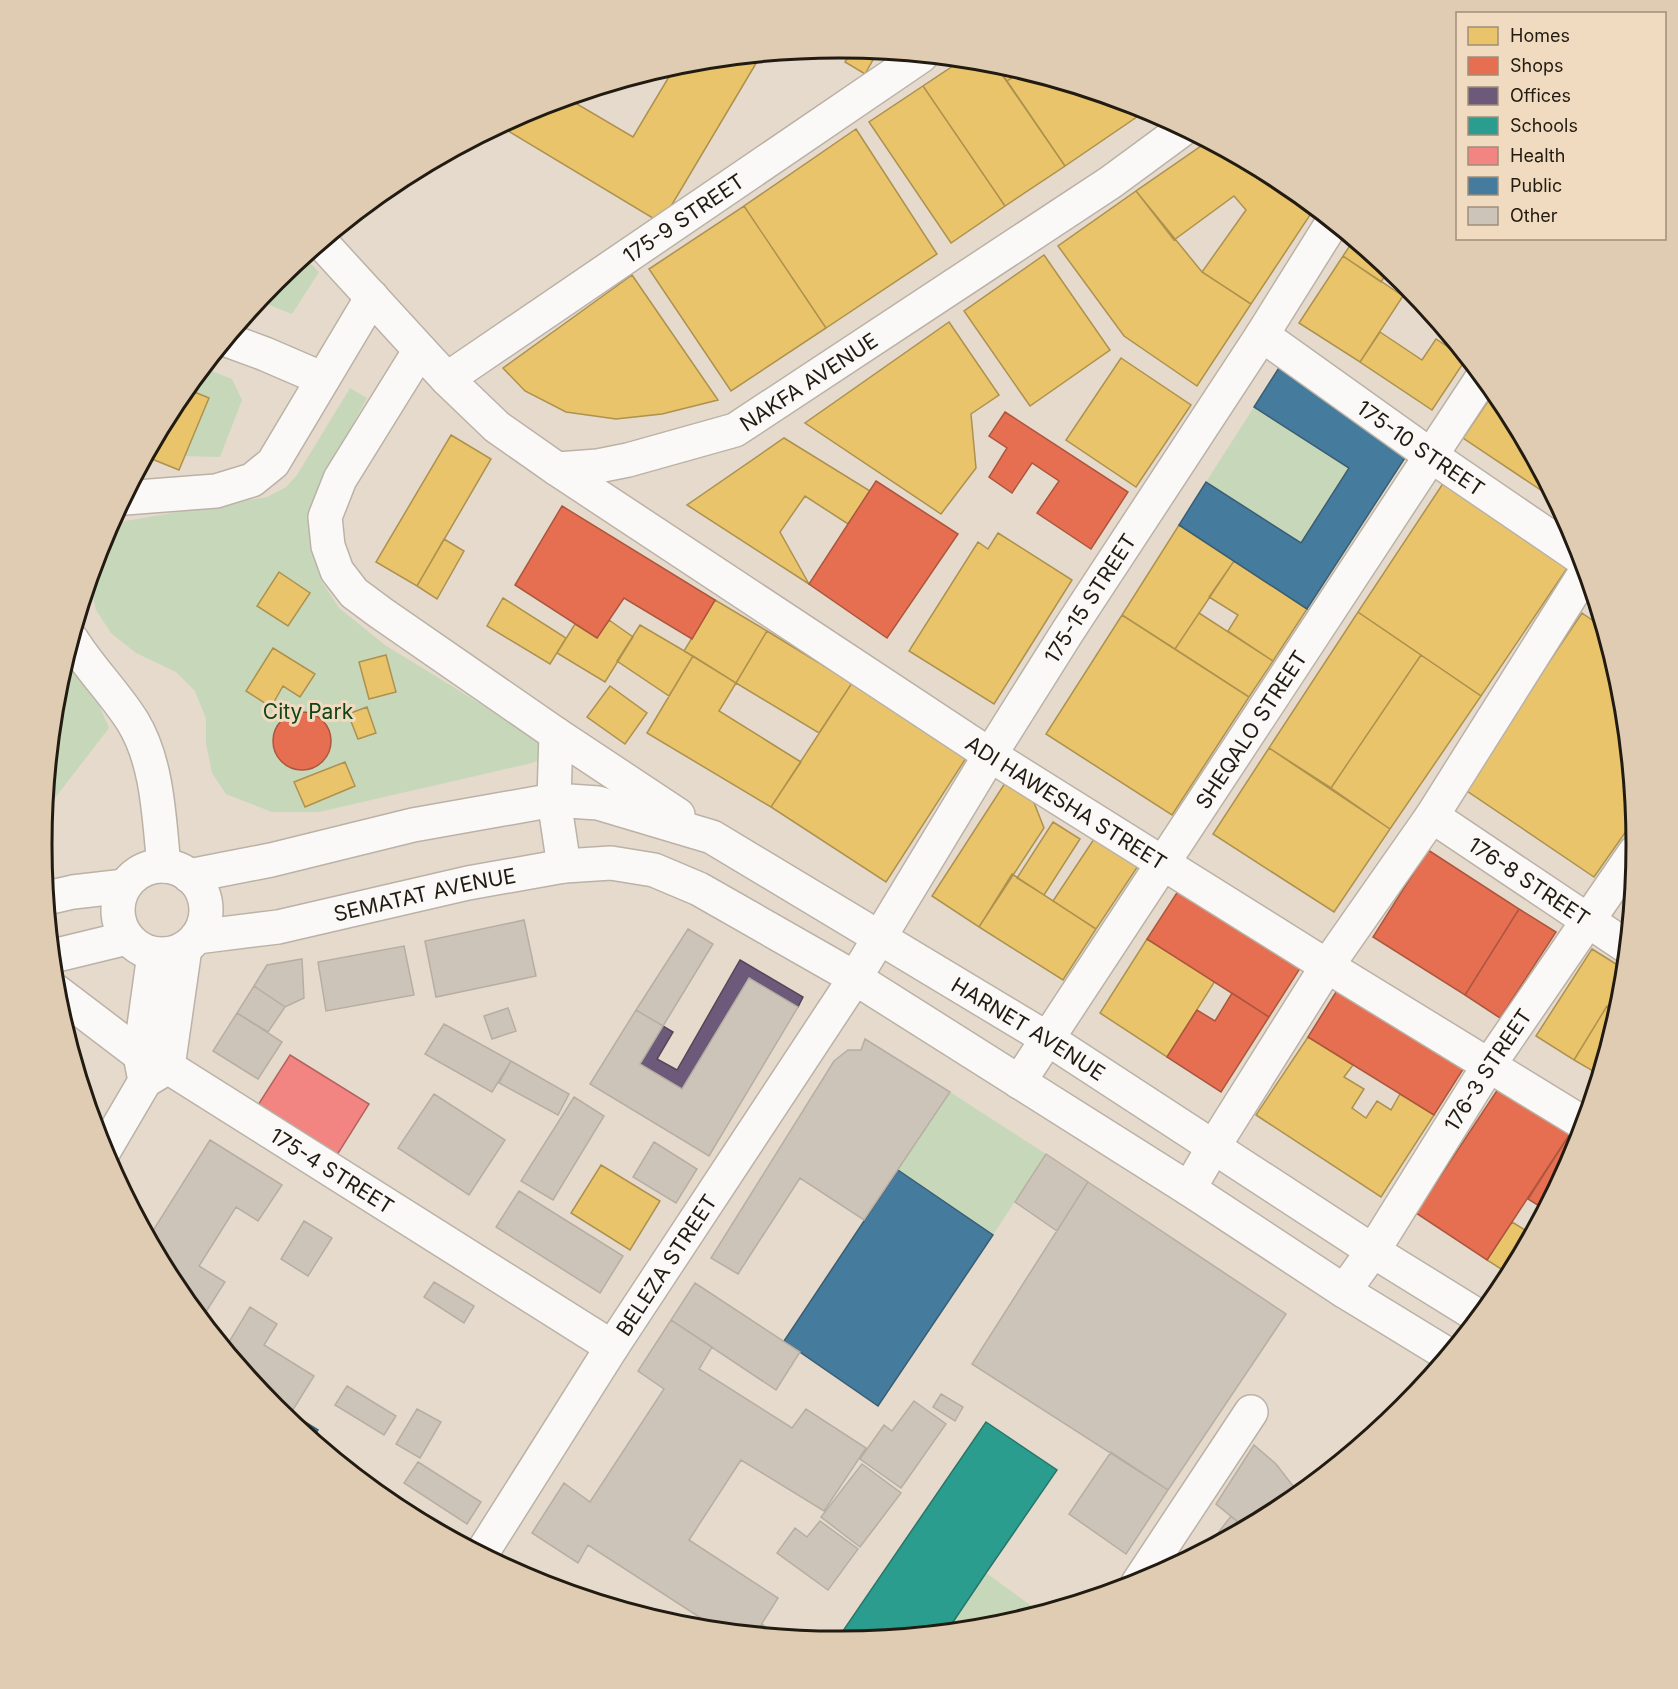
<svg xmlns="http://www.w3.org/2000/svg" width="1678" height="1689" font-family="Inter,sans-serif">
<rect width="100%" height="100%" fill="#e5dacb"/>
<path fill="#c7d8ba" d="M 304,257 L 319,272 L 292,314 L 259,301 L 276,281 Z
M 204,368 L 232,379 L 242,400 L 220,457 L 148,455 L 177,401 Z
M 350,388 L 367,398 L 317,491 L 309,520 L 312,553 L 322,582 L 339,608 L 385,645 L 536,738 L 545,749 L 543,758 L 532,763 L 319,812 L 272,812 L 226,794 L 212,773 L 206,743 L 206,719 L 195,691 L 176,672 L 136,653 L 111,633 L 96,610 L 90,583 L 103,539 L 108,530 L 125,521 L 267,497 L 286,487 L 297,475 Z
M 1254,407 L 1349,468 L 1301,543 L 1206,482 Z
M 65,664 L 93,691 L 109,728 L 45,811 L 57,689 Z
M 950,1092 L 1046,1154 L 993,1235 L 898,1170 Z
M 986,1573 L 1040,1612 L 994,1626 L 947,1631 Z"/>
<path fill="#e9c46a" stroke="#ad914f" stroke-width="1.5" d="M 853,49 L 878,51 L 865,74 L 845,62 Z
M 761,55 L 661,223 L 500,126 L 534,108 L 567,98 L 633,137 L 676,65 Z
M 962,60 L 994,63 L 1065,166 L 1005,206 L 923,86 Z
M 994,63 L 995,63 L 1022,71 L 1007,81 Z
M 1022,71 L 1144,108 L 1147,110 L 1065,166 L 1007,81 Z
M 923,86 L 1005,206 L 951,243 L 869,122 Z
M 856,129 L 937,254 L 826,328 L 744,206 Z
M 1207,142 L 1282,182 L 1314,209 L 1251,304 L 1202,272 L 1246,210 L 1234,196 L 1174,240 L 1136,191 Z
M 1136,191 L 1202,272 L 1251,304 L 1197,386 L 1124,336 L 1058,246 Z
M 744,206 L 826,328 L 731,391 L 649,269 Z
M 1353,241 L 1389,270 L 1381,282 L 1343,256 Z
M 1044,255 L 1110,350 L 1030,406 L 964,311 Z
M 1343,256 L 1403,296 L 1360,362 L 1299,323 Z
M 632,275 L 718,400 L 662,414 L 616,419 L 566,412 L 525,391 L 503,368 Z
M 949,322 L 999,395 L 971,414 L 976,468 L 941,514 L 805,423 Z
M 1380,332 L 1422,360 L 1436,339 L 1466,359 L 1432,410 L 1360,362 Z
M 1121,358 L 1191,405 L 1136,487 L 1066,440 Z
M 187,389 L 209,398 L 179,470 L 147,457 L 177,401 Z
M 1493,394 L 1502,402 L 1554,499 L 1463,438 Z
M 451,435 L 491,459 L 417,586 L 376,562 Z
M 784,438 L 870,491 L 848,524 L 805,496 L 780,532 L 809,584 L 687,505 Z
M 1446,479 L 1572,561 L 1481,696 L 1358,612 Z
M 1179,525 L 1234,561 L 1175,649 L 1122,615 Z
M 998,533 L 1072,580 L 994,704 L 909,651 L 978,542 L 988,549 Z
M 444,539 L 464,551 L 437,599 L 417,586 Z
M 1234,561 L 1307,609 L 1273,661 L 1228,631 L 1238,615 L 1209,597 Z
M 279,572 L 310,593 L 288,626 L 257,606 Z
M 503,598 L 566,638 L 550,664 L 487,626 Z
M 715,600 L 767,631 L 736,683 L 684,651 Z
M 1358,612 L 1421,655 L 1331,788 L 1269,748 Z
M 1199,613 L 1273,661 L 1249,697 L 1175,649 Z
M 1582,613 L 1602,627 L 1621,689 L 1634,820 L 1594,877 L 1464,789 Z
M 1122,615 L 1249,697 L 1172,815 L 1046,734 Z
M 609,620 L 633,637 L 605,682 L 557,653 L 575,624 L 597,638 Z
M 640,625 L 693,656 L 669,696 L 617,661 Z
M 767,631 L 852,683 L 819,733 L 736,683 Z
M 273,648 L 315,674 L 300,697 L 283,686 L 271,707 L 246,691 Z
M 386,655 L 396,692 L 369,699 L 359,662 Z
M 1421,655 L 1481,696 L 1390,829 L 1331,788 Z
M 693,656 L 736,683 L 719,711 L 801,762 L 771,807 L 647,733 Z
M 852,683 L 968,755 L 886,882 L 771,807 Z
M 610,686 L 647,713 L 625,744 L 587,717 Z
M 367,707 L 376,733 L 358,739 L 348,714 Z
M 1269,748 L 1390,829 L 1334,912 L 1213,834 Z
M 345,762 L 355,786 L 305,807 L 294,782 Z
M 1007,780 L 1031,795 L 1044,828 L 979,927 L 932,896 Z
M 1053,822 L 1080,839 L 1044,895 L 1017,878 Z
M 1096,836 L 1140,863 L 1096,929 L 1053,901 Z
M 1012,874 L 1096,929 L 1063,980 L 979,927 Z
M 1147,939 L 1215,981 L 1167,1057 L 1100,1013 Z
M 1592,949 L 1624,969 L 1621,1000 L 1617,1012 L 1607,1006 L 1574,1060 L 1536,1036 Z
M 1607,1006 L 1617,1012 L 1598,1074 L 1574,1060 Z
M 1308,1037 L 1353,1065 L 1344,1077 L 1364,1089 L 1352,1108 L 1366,1118 L 1377,1101 L 1391,1110 L 1400,1094 L 1434,1115 L 1381,1197 L 1256,1115 Z
M 601,1165 L 660,1201 L 630,1250 L 571,1213 Z
M 1512,1222 L 1530,1233 L 1509,1274 L 1487,1260 Z"/>
<path fill="#e76f51" stroke="#ac563e" stroke-width="1.5" d="M 1005,412 L 1128,492 L 1091,549 L 1037,513 L 1059,481 L 1032,463 L 1012,493 L 989,477 L 1007,448 L 989,436 Z
M 876,481 L 958,534 L 887,638 L 809,584 Z
M 562,506 L 715,600 L 692,639 L 624,598 L 597,638 L 515,585 Z
M273 741a29 29 0 1 1 58 0a29 29 0 1 1-58 0Z
M 1428,850 L 1519,909 L 1465,995 L 1373,937 Z
M 1184,882 L 1306,959 L 1269,1017 L 1147,939 Z
M 1519,909 L 1556,932 L 1500,1018 L 1465,995 Z
M 1341,984 L 1467,1063 L 1434,1115 L 1308,1037 Z
M 1232,993 L 1269,1017 L 1221,1092 L 1167,1057 L 1197,1010 L 1215,1021 Z
M 1504,1080 L 1575,1126 L 1487,1260 L 1416,1213 Z
M 1575,1126 L 1581,1130 L 1575,1150 L 1544,1209 L 1528,1199 Z"/>
<path fill="#6d597a" stroke="#56465a" stroke-width="1.5" d="M 740,960 L 803,997 L 798,1007 L 749,978 L 682,1089 L 640,1064 L 663,1026 L 673,1032 L 657,1059 L 677,1070 Z"/>
<path fill="#2a9d8f" stroke="#287669" stroke-width="1.5" d="M 986,1422 L 1057,1470 L 986,1573 L 947,1631 L 836,1641 Z"/>
<path fill="#f28482" stroke="#b46460" stroke-width="1.5" d="M 290,1055 L 369,1104 L 337,1155 L 258,1105 Z"/>
<path fill="#457b9d" stroke="#3a5e73" stroke-width="1.5" d="M 1282,363 L 1412,447 L 1307,609 L 1179,525 L 1206,482 L 1301,543 L 1349,468 L 1254,407 Z
M 898,1170 L 993,1235 L 878,1406 L 784,1341 Z
M 267,1398 L 318,1430 L 312,1438 L 275,1408 Z"/>
<path fill="#cdc4b9" stroke="#b7aea3" stroke-width="1.5" d="M 524,920 L 536,976 L 436,997 L 425,941 Z
M 688,929 L 713,944 L 663,1026 L 636,1010 Z
M 404,946 L 414,995 L 326,1011 L 318,962 Z
M 302,959 L 304,998 L 285,1007 L 254,986 L 267,965 Z
M 749,978 L 798,1007 L 709,1156 L 590,1084 L 636,1010 L 663,1026 L 640,1064 L 682,1089 Z
M 254,986 L 285,1007 L 268,1032 L 237,1013 Z
M 508,1008 L 516,1031 L 492,1039 L 484,1016 Z
M 237,1013 L 282,1042 L 258,1079 L 213,1051 Z
M 444,1024 L 511,1061 L 492,1092 L 425,1054 Z
M 865,1039 L 950,1092 L 864,1220 L 800,1178 L 738,1274 L 711,1258 L 834,1061 L 848,1050 L 861,1050 Z
M 511,1061 L 569,1094 L 558,1115 L 499,1083 Z
M 434,1094 L 505,1140 L 469,1195 L 398,1148 Z
M 574,1097 L 604,1116 L 553,1200 L 521,1181 Z
M 210,1140 L 282,1185 L 258,1221 L 236,1207 L 199,1266 L 225,1282 L 202,1318 L 176,1287 L 149,1237 Z
M 654,1142 L 697,1169 L 676,1203 L 633,1177 Z
M 1046,1154 L 1088,1182 L 1057,1231 L 1015,1202 Z
M 1088,1182 L 1286,1314 L 1168,1490 L 972,1364 Z
M 519,1191 L 623,1256 L 600,1293 L 496,1227 Z
M 304,1221 L 332,1238 L 308,1276 L 281,1259 Z
M 434,1282 L 474,1306 L 464,1323 L 424,1297 Z
M 695,1283 L 800,1352 L 776,1390 L 671,1320 Z
M 250,1307 L 277,1324 L 264,1345 L 314,1376 L 291,1413 L 267,1398 L 226,1347 Z
M 671,1320 L 712,1347 L 699,1369 L 792,1428 L 806,1409 L 866,1448 L 824,1511 L 741,1460 L 689,1540 L 778,1598 L 756,1633 L 699,1628 L 704,1620 L 588,1545 L 578,1563 L 532,1533 L 564,1483 L 590,1502 L 664,1389 L 638,1371 Z
M 347,1386 L 396,1416 L 384,1435 L 335,1405 Z
M 941,1394 L 963,1407 L 955,1421 L 933,1407 Z
M 914,1401 L 946,1424 L 901,1488 L 860,1459 L 884,1425 L 892,1431 Z
M 417,1409 L 441,1422 L 420,1458 L 396,1444 Z
M 1254,1445 L 1276,1464 L 1296,1490 L 1269,1514 L 1244,1527 L 1216,1504 Z
M 1111,1452 L 1168,1490 L 1126,1554 L 1069,1514 Z
M 1331,1461 L 1334,1464 L 1282,1507 L 1269,1514 Z
M 418,1462 L 481,1502 L 467,1524 L 404,1483 Z
M 862,1464 L 901,1493 L 860,1547 L 821,1517 Z
M 369,1484 L 418,1517 L 417,1518 L 396,1507 Z
M 1231,1516 L 1244,1527 L 1208,1546 Z
M 820,1521 L 858,1549 L 828,1590 L 777,1553 L 795,1528 L 807,1537 Z
M 762,1624 L 779,1636 L 756,1633 Z"/>
<g fill="none" stroke-linecap="round" stroke-linejoin="round">
<defs>
<g id="minor">
<path id="s1" d="M 1262,335 L 1430,455 L 1581,558"/>
<path d="M 227,340 L 265,354 L 323,379"/>
<path id="s2" d="M 447,379 L 921,56"/>
<path id="s3" d="M 557,469 L 990,755 L 1327,966 L 1583,1123"/>
<path id="s4" d="M 1432,816 L 1626,946"/>
<path id="s5" d="M 56,991 L 140,1055 L 168,1067 L 612,1347"/>
<path id="s6" d="M 1019,1082 L 1482,378"/>
<path d="M 1189,1189 L 1214,1146 L 1327,966 L 1432,816 L 1585,573"/>
<path id="s7" d="M 1344,1291 L 1373,1251 L 1489,1065 L 1635,852"/>
<path id="s8" d="M 482,1553 L 612,1347 L 855,978 L 990,755 L 1068,631 L 1262,335 L 1332,223"/>
<path d="M 1138,1583 L 1251,1412"/>
</g>
<path id="tertiary" d="M 145,1081 L 140,1055 L 154,954
M 104,1151 L 145,1081 L 168,1067 L 185,948"/>
<g id="secondary">
<path id="s9" d="M 420,350 L 447,379 L 497,427 L 557,469 L 598,466 L 628,460 L 735,430 L 1111,182 L 1183,129"/>
</g>
<g id="primary">
<path d="M 322,243 L 420,350 L 340,479 L 325,517 L 328,546 L 337,571 L 354,593 L 381,613 L 556,734 L 678,815"/>
<path d="M 125,498 L 216,491 L 252,480 L 273,463 L 372,297"/>
<path d="M 72,640 C 90,669 115,693 133,722 C 158,763 159,819 164,866"/>
<path d="M 556,734 L 554,800 L 564,866"/>
<circle cx="162" cy="910" r="44"/>
<path id="s10" d="M 189,876 L 271,860 L 413,825 L 554,800 L 598,803 L 712,837 L 1048,1039 L 1373,1251 L 1478,1316"/>
<path d="M 47,898 L 73,892 L 125,886"/>
<path id="s11" d="M 197,937 L 278,927 L 468,883 L 564,866 L 611,863 L 654,870 L 699,889 L 855,978 L 1189,1189 L 1344,1291 L 1447,1354"/>
<path d="M 53,956 L 127,938"/>
</g>
</defs>
<use href="#minor" stroke="#bbb2a7" stroke-width="36"/>
<use href="#tertiary" stroke="#bbb2a7" stroke-width="36"/>
<use href="#secondary" stroke="#bbb2a7" stroke-width="36"/>
<use href="#primary" stroke="#bbb2a7" stroke-width="36"/>
<use href="#minor" stroke="#fbf9f7" stroke-width="33"/>
<use href="#tertiary" stroke="#fbf9f7" stroke-width="33"/>
<use href="#secondary" stroke="#fbf9f7" stroke-width="33"/>
<use href="#primary" stroke="#fbf9f7" stroke-width="33"/>
</g>
<g text-anchor="middle" dominant-baseline="central" stroke-width="6" stroke-linejoin="round" paint-order="stroke">
<g font-size="21" fill="#221b11" stroke="#f0dbc0">
<text stroke="none"><textPath href="#s2" startOffset="286">175-9 STREET</textPath></text>
<text stroke="none"><textPath href="#s9" startOffset="453">NAKFA AVENUE</textPath></text>
<text stroke="none"><textPath href="#s1" startOffset="195">175-10 STREET</textPath></text>
<text stroke="none"><textPath href="#s8" startOffset="1132">175-15 STREET</textPath></text>
<text stroke="none"><textPath href="#s6" startOffset="422">SHEQALO STREET</textPath></text>
<text stroke="none"><textPath href="#s3" startOffset="609">ADI HAWESHA STREET</textPath></text>
<text stroke="none"><textPath href="#s4" startOffset="117">176-8 STREET</textPath></text>
<text stroke="none"><textPath href="#s11" startOffset="232">SEMATAT AVENUE</textPath></text>
<text stroke="none"><textPath href="#s10" startOffset="906">HARNET AVENUE</textPath></text>
<text stroke="none"><textPath href="#s7" startOffset="264">176-3 STREET</textPath></text>
<text stroke="none"><textPath href="#s5" startOffset="330">175-4 STREET</textPath></text>
<text stroke="none"><textPath href="#s8" startOffset="342">BELEZA STREET</textPath></text>
</g>
<g font-size="21" fill="#124414" stroke="#f0dbc0">
<text x="308" y="711">City Park</text>
</g>
</g>
<path d="M0 0H1678V1689H0ZM838 58H840A786 786 0 0 1 1626 844V845A786 786 0 0 1 840 1631H838A786 786 0 0 1 52 845V844A786 786 0 0 1 838 58Z" fill="#e0ccb2" fill-rule="evenodd"/>
<path fill="none" stroke="#221b11" stroke-width="3" d="M838 58H840A786 786 0 0 1 1626 844V845A786 786 0 0 1 840 1631H838A786 786 0 0 1 52 845V844A786 786 0 0 1 838 58Z"/>
<rect x="1456" y="12" width="210" height="228" fill="#f0dbc0" stroke="#9e8e7a" stroke-width="1.5"/>
<rect x="1468" y="27" width="30" height="18" fill="#e9c46a" stroke="#9e8e7a" stroke-width="1.5"/>
<text x="1510" y="42" font-size="18" fill="#221b11">Homes</text>
<rect x="1468" y="57" width="30" height="18" fill="#e76f51" stroke="#9e8e7a" stroke-width="1.5"/>
<text x="1510" y="72" font-size="18" fill="#221b11">Shops</text>
<rect x="1468" y="87" width="30" height="18" fill="#6d597a" stroke="#9e8e7a" stroke-width="1.5"/>
<text x="1510" y="102" font-size="18" fill="#221b11">Offices</text>
<rect x="1468" y="117" width="30" height="18" fill="#2a9d8f" stroke="#9e8e7a" stroke-width="1.5"/>
<text x="1510" y="132" font-size="18" fill="#221b11">Schools</text>
<rect x="1468" y="147" width="30" height="18" fill="#f28482" stroke="#9e8e7a" stroke-width="1.5"/>
<text x="1510" y="162" font-size="18" fill="#221b11">Health</text>
<rect x="1468" y="177" width="30" height="18" fill="#457b9d" stroke="#9e8e7a" stroke-width="1.5"/>
<text x="1510" y="192" font-size="18" fill="#221b11">Public</text>
<rect x="1468" y="207" width="30" height="18" fill="#cdc4b9" stroke="#9e8e7a" stroke-width="1.5"/>
<text x="1510" y="222" font-size="18" fill="#221b11">Other</text>
</svg>
